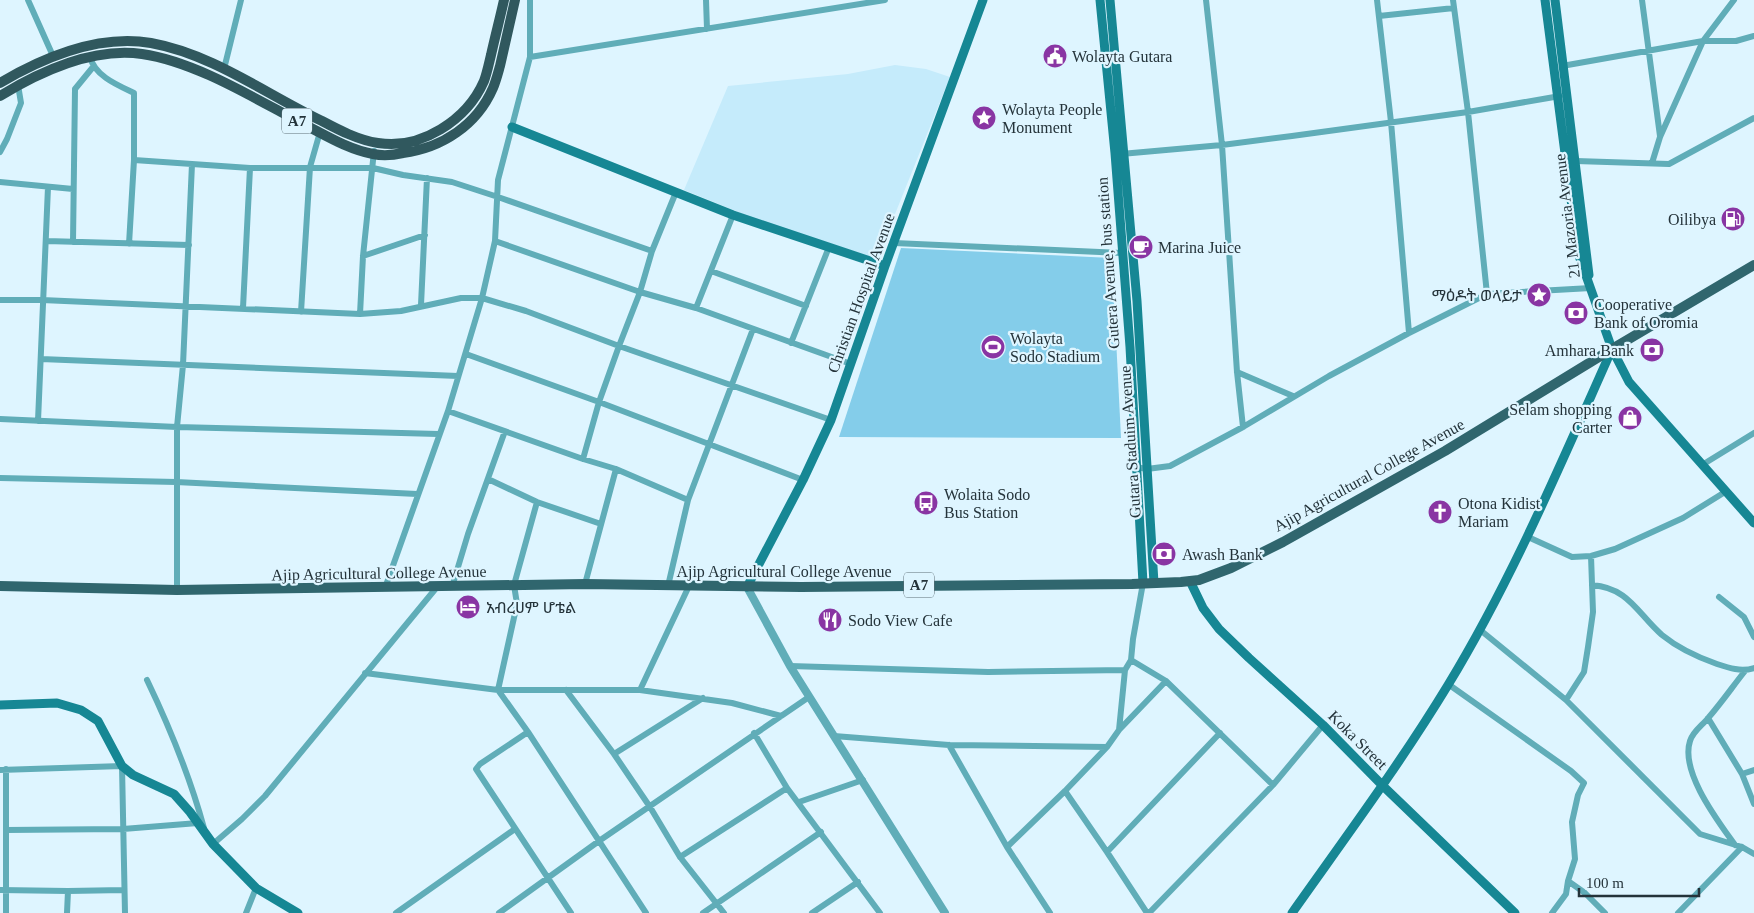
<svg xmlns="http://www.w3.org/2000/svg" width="1754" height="913" font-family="'Times New Roman','Noto Sans Ethiopic',serif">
<rect width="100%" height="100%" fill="#def5ff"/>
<path fill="#c5ebfb" d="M 895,65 L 926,69 L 950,77 L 877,259 L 748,216 L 684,190 L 728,86 L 848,74 Z"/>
<path fill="#84cdea" d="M 901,248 L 1112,258 L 1121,438 L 839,437 Z"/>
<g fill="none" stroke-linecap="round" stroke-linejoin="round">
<path stroke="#60adb8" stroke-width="6" d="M 28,0 L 53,56
M 706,0 L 707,29
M 1206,0 L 1222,145 L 1237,372 L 1243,427
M 1377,0 L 1391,122 L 1409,333
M 1453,0 L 1468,112 L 1487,294
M 1642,0 L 1660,136
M 1379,16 L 1454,8
M 90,57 C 95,76 117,85 134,93 L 134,160 L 250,168 L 373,168 L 403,175 L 452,182 L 498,197 L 652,251
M 530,57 L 885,0
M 1562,66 L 1703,41 L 1736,41 L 1754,36
M 224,69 L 241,0
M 0,152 L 7,139 L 21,103 L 18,85
M 1121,154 L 1222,145 L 1292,136 L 1468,112 L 1560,96
M 1576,161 L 1669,164 L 1754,118
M 1652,163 L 1660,137 L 1703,41 L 1734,0
M 0,182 L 73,189
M 46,241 L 189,245
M 495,241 L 640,292 L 696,308 L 851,364
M 73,242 L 75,89 L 93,67
M 894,243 L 1122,253
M 129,244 L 134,160
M 363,256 L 425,235
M 711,271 L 806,306
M 0,300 L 42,300 L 360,314 L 401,311 L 461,298 L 482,298 L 526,311 L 619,346 L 831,420
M 421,305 L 427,178
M 243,308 L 250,168
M 696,308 L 733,215
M 301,312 L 310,167 L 320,132
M 360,314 L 363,256 L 374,151
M 791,343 L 829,247
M 466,354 L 599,402 L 803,480
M 41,359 L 458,376
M 1237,372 L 1293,396
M 448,411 L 583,459 L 616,469 L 688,500
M 0,419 L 177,427 L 438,434
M 38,421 L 48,187
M 583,459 L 599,402 L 619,346 L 640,292 L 652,251 L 676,192
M 1702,465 L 1754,433
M 1136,467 L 1147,469 L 1170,466 L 1243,427 L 1329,376 L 1409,333 L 1487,294 L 1591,288
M 0,478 L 176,482 L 417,494
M 488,479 L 537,502 L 601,524
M 537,502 L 514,585 L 517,604 L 498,690 L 528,732 L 646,913
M 1528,537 L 1572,557 L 1591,556 L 1615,549 L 1683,518 L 1725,492
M 1591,556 L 1593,612 L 1588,647 L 1584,672 L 1566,700 L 1700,834 L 1742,847 L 1754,854
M 585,584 L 616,469
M 1592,585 C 1629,588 1637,613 1662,635 C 1678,648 1697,657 1717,664 C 1729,668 1741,672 1754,668
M 668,586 L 688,500 L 753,329
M 452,587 L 468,534 L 505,431
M 385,588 L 448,411 L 482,298 L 495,241 L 498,180 L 530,57 L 530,0
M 177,590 L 177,427 L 183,365 L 192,164
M 1719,597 L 1744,617 L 1754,637
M 1479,629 L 1566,700
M 1131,660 L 1166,681 L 1273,785
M 790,666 L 988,672 L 1125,670
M 365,673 L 498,690 L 640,690 L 732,703 L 781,716
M 147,680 C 170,728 190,777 204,828
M 1448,684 L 1571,771 L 1584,783 L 1578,795 L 1572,822 L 1575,859 L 1568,881 L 1585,893 L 1605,913
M 566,690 L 614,754 L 650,807 L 680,857 L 724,913
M 640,690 L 689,586
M 1708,718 L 1742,774 L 1754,804
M 1119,730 L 1166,681
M 528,732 L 480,764 L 476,769 L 571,913
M 754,733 L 787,788 L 880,913
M 834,736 L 949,745 L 1107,747 L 1119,730 L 1125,670 L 1131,660 L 1133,639 L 1143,583
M 949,745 L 1007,847 L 1050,913
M 614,754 L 703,698
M 0,770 L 122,766 L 125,913
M 1742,774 L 1754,770
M 1065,791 L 1107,852
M 799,802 L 863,780
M 6,830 L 123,829 L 198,823
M 213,844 L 242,819 L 265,796 L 437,587
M 1735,845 C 1718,821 1680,772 1690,741 C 1693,731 1703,725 1709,717 C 1722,702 1733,686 1745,671
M 1007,847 L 1065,791 L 1107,747
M 680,857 L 787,788
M 0,890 L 68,891 L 124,890
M 6,913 L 6,769
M 67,913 L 68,891
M 246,913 L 256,888
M 396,913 L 515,829
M 499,913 L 599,841 L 809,697
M 703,913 L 821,832
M 812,913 L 858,882
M 1147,913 L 1107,852 L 1220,733
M 1149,913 L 1273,785 L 1323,725
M 1552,913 L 1566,894 L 1568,881
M 1678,913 L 1742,847"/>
<path stroke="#60adb8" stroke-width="8" d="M 747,587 L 790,666 L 945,913"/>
<path stroke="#168794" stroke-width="9" d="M 1100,0 L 1115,153 L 1130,347 L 1143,583
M 1110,0 L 1137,301 L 1154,583
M 1545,0 L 1578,253 L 1612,349 L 1629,382 L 1754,523
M 1555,0 L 1589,275
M 512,127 L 733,215 L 885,266
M 1190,581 L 1203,608 L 1219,629 L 1249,658 L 1323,725 L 1383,786 L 1515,913
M 747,587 L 803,480 L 831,420 L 885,266 L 983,0
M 0,705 L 57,703 L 81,710 L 98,721 L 122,766 L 133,775 L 174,794 L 190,812 L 213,844 L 256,888 L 298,913
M 1292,913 C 1345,838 1400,764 1448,685 C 1513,578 1561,463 1612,349"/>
<path stroke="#30666e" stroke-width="10" d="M 0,586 L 177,590 L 585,584 L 801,587 L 1132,584 L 1181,582 L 1199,580 L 1231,568 L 1283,542 L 1445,451 L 1612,349 L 1754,265"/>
<path stroke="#30585e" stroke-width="10" d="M 0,83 C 44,57 98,34 151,43 C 212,54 266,94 322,121 C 339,130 358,140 378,143 C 421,150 467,120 484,81 C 487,73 489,63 491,55 C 495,37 500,18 504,0
M 0,96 C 41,71 93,47 142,54 C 198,62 260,102 311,128 C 330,138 351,150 373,154 C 383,156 394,155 403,153 C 442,148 477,125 493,88 C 496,81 498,73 500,66 C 505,44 510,22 515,0"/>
</g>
<defs>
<symbol id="civic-disc" viewBox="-11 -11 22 22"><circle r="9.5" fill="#8935a3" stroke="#def5ff"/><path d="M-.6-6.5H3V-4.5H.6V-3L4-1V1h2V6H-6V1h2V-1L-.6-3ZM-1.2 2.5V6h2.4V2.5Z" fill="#fff"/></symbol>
<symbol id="sight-disc" viewBox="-11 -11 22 22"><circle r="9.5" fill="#8935a3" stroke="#def5ff"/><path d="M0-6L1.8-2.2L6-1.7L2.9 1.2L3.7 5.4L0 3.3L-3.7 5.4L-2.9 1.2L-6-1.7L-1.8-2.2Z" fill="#fff"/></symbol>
<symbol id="fuel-disc" viewBox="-11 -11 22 22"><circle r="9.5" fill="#8935a3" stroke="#def5ff"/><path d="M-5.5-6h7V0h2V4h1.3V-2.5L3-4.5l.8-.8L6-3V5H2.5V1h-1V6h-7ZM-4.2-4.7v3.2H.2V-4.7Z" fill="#fff"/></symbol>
<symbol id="cafe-disc" viewBox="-11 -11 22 22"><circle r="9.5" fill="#8935a3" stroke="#def5ff"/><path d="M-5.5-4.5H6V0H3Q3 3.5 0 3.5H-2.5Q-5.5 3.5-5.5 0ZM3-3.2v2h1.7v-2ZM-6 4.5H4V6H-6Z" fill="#fff"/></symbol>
<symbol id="bank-disc" viewBox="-11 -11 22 22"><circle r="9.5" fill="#8935a3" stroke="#def5ff"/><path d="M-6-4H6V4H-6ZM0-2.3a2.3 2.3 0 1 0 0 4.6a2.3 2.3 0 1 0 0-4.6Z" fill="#fff"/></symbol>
<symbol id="stadium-disc" viewBox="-11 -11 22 22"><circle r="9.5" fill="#8935a3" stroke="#def5ff"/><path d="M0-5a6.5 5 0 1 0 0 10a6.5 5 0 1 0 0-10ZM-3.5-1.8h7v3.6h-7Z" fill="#fff"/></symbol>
<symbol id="shop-disc" viewBox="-11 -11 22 22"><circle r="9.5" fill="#8935a3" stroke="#def5ff"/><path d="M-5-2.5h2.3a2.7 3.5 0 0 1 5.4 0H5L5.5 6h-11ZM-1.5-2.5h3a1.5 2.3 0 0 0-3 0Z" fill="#fff"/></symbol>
<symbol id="bus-disc" viewBox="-11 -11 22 22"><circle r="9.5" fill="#8935a3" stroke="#def5ff"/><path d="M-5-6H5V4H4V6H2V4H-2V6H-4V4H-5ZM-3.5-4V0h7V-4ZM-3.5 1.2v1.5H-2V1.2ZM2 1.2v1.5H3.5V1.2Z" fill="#fff"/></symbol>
<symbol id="church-disc" viewBox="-11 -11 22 22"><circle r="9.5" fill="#8935a3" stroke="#def5ff"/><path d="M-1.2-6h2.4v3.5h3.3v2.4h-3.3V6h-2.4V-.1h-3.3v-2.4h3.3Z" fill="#fff"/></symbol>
<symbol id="hotel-disc" viewBox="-11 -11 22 22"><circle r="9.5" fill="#8935a3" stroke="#def5ff"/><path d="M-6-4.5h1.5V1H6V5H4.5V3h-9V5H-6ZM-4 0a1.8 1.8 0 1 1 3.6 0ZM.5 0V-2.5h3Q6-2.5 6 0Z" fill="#fff"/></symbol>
<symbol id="restaurant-disc" viewBox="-11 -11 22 22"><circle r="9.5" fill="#8935a3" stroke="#def5ff"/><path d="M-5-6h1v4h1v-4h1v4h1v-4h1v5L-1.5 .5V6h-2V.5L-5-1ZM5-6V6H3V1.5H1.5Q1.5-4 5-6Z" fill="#fff"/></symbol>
</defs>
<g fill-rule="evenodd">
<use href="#civic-disc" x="1041" y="42" width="28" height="28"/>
<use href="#sight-disc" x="970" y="104" width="28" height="28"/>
<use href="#fuel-disc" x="1719" y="205" width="28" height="28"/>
<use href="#cafe-disc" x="1127" y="233" width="28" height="28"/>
<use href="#sight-disc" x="1525" y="281" width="28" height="28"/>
<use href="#bank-disc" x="1562" y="299" width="28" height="28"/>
<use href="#stadium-disc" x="979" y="333" width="28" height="28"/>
<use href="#bank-disc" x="1638" y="336" width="28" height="28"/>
<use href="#shop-disc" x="1616" y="404" width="28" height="28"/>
<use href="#bus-disc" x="912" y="489" width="28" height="28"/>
<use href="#church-disc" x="1426" y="498" width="28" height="28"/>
<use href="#bank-disc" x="1150" y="540" width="28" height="28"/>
<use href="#hotel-disc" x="454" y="593" width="28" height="28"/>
<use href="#restaurant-disc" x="816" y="606" width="28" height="28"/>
</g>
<g text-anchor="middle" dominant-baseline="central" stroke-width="4.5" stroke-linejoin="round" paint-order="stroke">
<g fill="#def5ff" stroke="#5c6d75" stroke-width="1">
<rect x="282" y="108.5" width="30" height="25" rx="4"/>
<rect x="904" y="572.5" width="30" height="25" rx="4"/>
</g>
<g font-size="15" font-weight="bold" fill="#24333a">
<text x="297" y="121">A7</text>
<text x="919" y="585">A7</text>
</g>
<g font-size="16" fill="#24333a" stroke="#def5ff" text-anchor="start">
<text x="1072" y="56">Wolayta Gutara</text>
<text x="1002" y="109">Wolayta People<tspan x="1002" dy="18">Monument</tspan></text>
<text x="1716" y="219" text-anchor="end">Oilibya</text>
<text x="1158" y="247">Marina Juice</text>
<text x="1522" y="295" text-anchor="end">ማዕዶት ወላይታ</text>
<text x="1594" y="304">Cooperative<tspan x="1594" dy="18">Bank of Oromia</tspan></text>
<text x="1010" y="338">Wolayta<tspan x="1010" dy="18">Sodo Stadium</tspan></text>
<text x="1634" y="350" text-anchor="end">Amhara Bank</text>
<text x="1612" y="409" text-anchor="end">Selam shopping<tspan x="1612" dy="18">Carter</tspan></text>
<text x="944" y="494">Wolaita Sodo<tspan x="944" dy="18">Bus Station</tspan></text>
<text x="1458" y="503">Otona Kidist<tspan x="1458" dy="18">Mariam</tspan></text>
<text x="1182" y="554">Awash Bank</text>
<text x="486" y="607">አብረሀም ሆቴል</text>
<text x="848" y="620">Sodo View Cafe</text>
</g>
<g font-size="16" fill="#24333a" stroke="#def5ff">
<text transform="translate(1567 216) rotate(-97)">21 Mazoria Avenue</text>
<text transform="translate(1108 263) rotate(-94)">Gutera Avenue, bus station</text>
<text transform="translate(861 293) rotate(-70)">Christian Hospital Avenue</text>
<text transform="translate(1130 442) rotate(-94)">Gutara Staduim Avenue</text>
<text transform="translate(1369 475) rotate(-29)">Ajip Agricultural College Avenue</text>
<text x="784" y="571">Ajip Agricultural College Avenue</text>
<text transform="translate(379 573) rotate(-1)">Ajip Agricultural College Avenue</text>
<text transform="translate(1358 740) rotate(45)">Koka Street</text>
</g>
</g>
<path d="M1579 888v8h120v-8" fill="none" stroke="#24333a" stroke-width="2.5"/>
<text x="1586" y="888" font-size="15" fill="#24333a" stroke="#def5ff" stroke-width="4" paint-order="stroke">100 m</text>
</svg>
